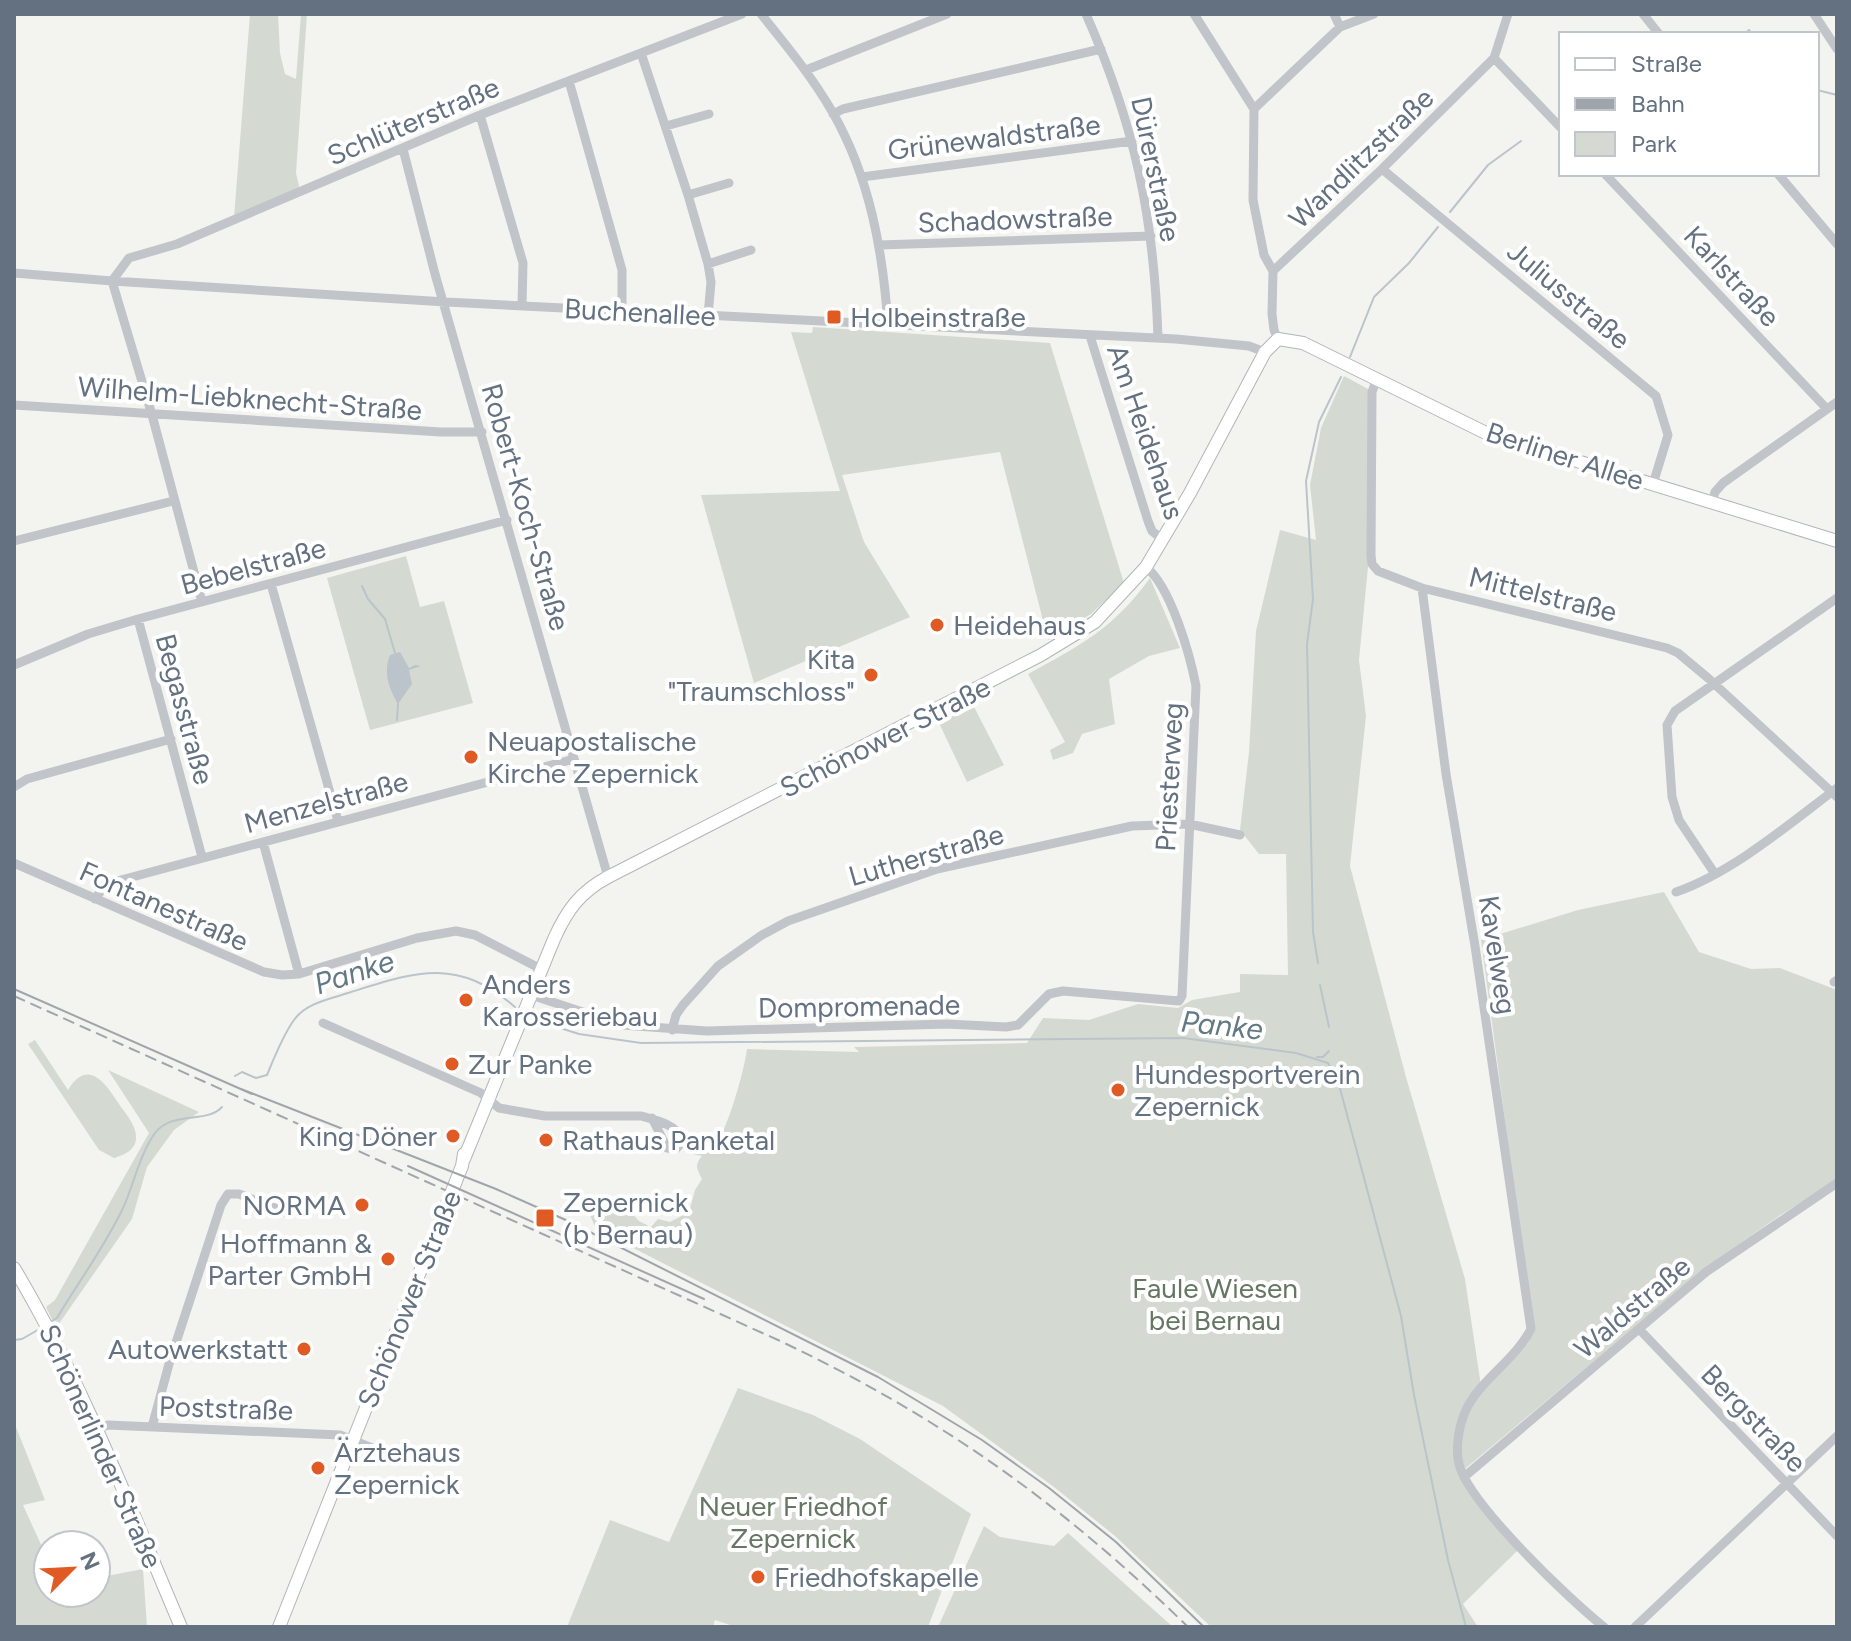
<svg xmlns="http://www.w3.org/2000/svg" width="1851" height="1641" font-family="Figtree,sans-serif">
<rect width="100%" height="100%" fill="#f3f4ef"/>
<path fill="#d4dad1" d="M 250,14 L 278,14 L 280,53 L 285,74 L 296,79 L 301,14 L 307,14 L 296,173 L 300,190 L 234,217 Z
M 813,327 L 1050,343 L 1124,583 L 1091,614 L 1048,640 L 1000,452 L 842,475 L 864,542 L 910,617 L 754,683 L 701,495 L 840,491 L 791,332 L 812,333 Z
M 1344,376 L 1368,389 L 1368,567 L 1359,660 L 1366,716 L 1350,866 L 1406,1077 L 1465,1279 L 1481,1386 L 1484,1390 L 1523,1349 L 1533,1331 L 1481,940 L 1578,910 L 1664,892 L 1699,952 L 1751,969 L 1780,968 L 1837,990 L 1837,1180 L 1779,1216 L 1704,1269 L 1460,1473 L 1466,1488 L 1518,1550 L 1463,1604 L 1478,1627 L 1211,1627 L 1115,1536 L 1054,1487 L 943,1406 L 596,1229 L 588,1210 C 596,1206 618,1210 629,1210 L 639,1221 L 651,1227 L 658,1219 L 670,1222 L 689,1212 L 695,1190 L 702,1179 C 697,1169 694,1165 702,1156 L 688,1153 C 694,1152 703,1153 708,1152 C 725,1145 745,1067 747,1049 L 859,1052 L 854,1047 L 1027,1043 L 1043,1018 L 1089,1020 L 1138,1004 L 1178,1008 L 1192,1000 L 1240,992 L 1240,974 L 1288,975 L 1286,854 L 1259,854 L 1240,830 L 1249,752 L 1256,631 L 1280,530 L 1316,540 L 1310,485 L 1321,428 Z
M 406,556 L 420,607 L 444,601 L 473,703 L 370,730 L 327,578 Z
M 1150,578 L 1180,648 L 1149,656 L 1109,679 L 1115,724 L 1082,734 L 1073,753 L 1053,760 L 1050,750 L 1065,742 L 1028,674 C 1081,645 1114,628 1150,578 Z
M 973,705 L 1004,765 L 967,782 L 939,723 Z
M 35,1040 L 68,1090 C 88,1057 106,1084 119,1104 C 125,1113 137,1126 136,1138 C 136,1150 124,1155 114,1158 L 99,1150 L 28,1044 Z
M 108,1070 L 199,1112 L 174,1130 L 147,1167 L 132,1219 L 56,1328 L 46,1307 L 55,1300 L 149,1133 Z
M 738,1388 L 813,1415 L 860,1439 L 971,1514 L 928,1627 L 736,1627 L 715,1620 L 713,1627 L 567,1627 L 610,1520 L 669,1542 Z
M 14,1422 L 45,1500 L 23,1505 L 48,1560 L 48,1593 L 96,1593 L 96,1578 L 143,1569 L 147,1627 L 14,1627 Z
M 984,1526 L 1000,1537 L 1054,1546 L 1068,1533 L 1173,1627 L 938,1627 Z"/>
<path fill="#bac4ca" d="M 400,652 L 409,668 L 415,665 L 421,666 L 409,670 L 412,684 L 398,704 C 389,688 383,673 390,655 Z"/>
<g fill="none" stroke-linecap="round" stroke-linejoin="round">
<path stroke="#bac4ca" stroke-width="2" d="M 1745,34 L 1749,30 L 1752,34
M 1817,90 L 1837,95
M 1450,212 L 1488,165 L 1521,141
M 1350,357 L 1374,297 L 1409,263 L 1438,227
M 362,586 L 368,599 L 385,619 L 395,653
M 397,720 L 398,704
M 1318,963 L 1313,932 L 1307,644 L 1313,599 L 1306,481 L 1319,422 L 1341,377
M 1320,985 L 1329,1027
M 532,1019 L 579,1034 L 641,1043 L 1183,1038 L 1296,1053 L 1328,1063 L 1338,1081 L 1401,1316 L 1414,1395 L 1448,1560 L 1466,1627
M 1317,1057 L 1323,1057 L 1329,1051
M 235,1076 L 242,1072 L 256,1078 L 267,1075 C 274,1058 283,1035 294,1020 C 306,1003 330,999 348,993 C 415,972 456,956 515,1007
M 52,1321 L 57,1318 C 79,1281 106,1245 124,1206 C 134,1183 140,1154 155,1133 C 173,1110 207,1124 222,1107
M 14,1340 L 22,1339 L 43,1327"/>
<defs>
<path id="secondary" d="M 464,1159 L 554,939 C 567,910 580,892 608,877 L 1041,655 L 1095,622 L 1146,567 L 1190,493 L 1265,352 L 1278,339 L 1303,343 L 1486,433 L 1837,541
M 14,1268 C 82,1382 129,1505 181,1627
M 279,1627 L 462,1166 L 464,1154"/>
</defs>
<use href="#secondary" stroke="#b1b6ba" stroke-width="14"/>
<path stroke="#c1c4c8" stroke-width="9" d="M 761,14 C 787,46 813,78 833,113 C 870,178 883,252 888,325
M 1086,14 C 1135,126 1154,216 1158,338
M 1194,14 L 1254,109 L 1253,200 L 1264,255 L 1273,271 L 1272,314 L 1274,330 L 1278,339
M 1334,14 L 1340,27
M 1643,14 L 1659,34
M 1814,14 L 1837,49
M 641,53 L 688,195 L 708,264 L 711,282 L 708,316
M 1494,58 L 1561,128
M 806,70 L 947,14
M 569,81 L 622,270 L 622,311
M 1254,109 L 1340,27 L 1374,14
M 833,114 L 843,109 L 1101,49
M 480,115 L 523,263 L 522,306
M 666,126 L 709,114
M 403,149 L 435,274 L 608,877
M 1382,169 L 1656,396 L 1668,435 L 1653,484
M 1605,174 L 1827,409
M 1778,174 L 1837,244
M 862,177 L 1132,141
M 688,195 L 729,183
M 879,245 L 1151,236
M 708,264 L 751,250
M 1273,271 L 1382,169 L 1494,58 L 1508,14
M 14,273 L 112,281 L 446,302 L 1176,339 L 1249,346 L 1265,352
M 1090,336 L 1148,521 L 1152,531 L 1163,540
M 1376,381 L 1372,392 L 1371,555 L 1372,564 L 1378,571 L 1422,588 L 1667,648 L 1678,653 L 1708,678 L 1837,797
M 14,405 L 441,432 L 482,432
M 1712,502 L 1715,492 L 1723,483 L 1837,402
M 14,541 L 173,501
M 271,584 L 338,821
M 1422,588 L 1446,774 L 1475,946 L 1531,1329 C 1515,1360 1479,1381 1466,1410 C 1459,1425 1455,1448 1459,1464 C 1468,1503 1570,1600 1604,1627
M 202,602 L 152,415 L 112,281 L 129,258 L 177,244 L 480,115 L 742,14
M 138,619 L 202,857
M 14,665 L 88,634 L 138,619 L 507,520
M 14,787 L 27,779 L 171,739
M 263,842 L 299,974
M 14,863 L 264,972 L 282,975 L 299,974 L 417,938 L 456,931 L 475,935 L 541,969
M 1715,874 L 1679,820 L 1672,797 L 1667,725 L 1675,711 L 1837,598
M 1676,892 C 1733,872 1788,825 1837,788
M 95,899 L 106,884 L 574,759
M 1834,982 L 1837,980
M 531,995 L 622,1025 L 707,1031 L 947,1024 L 1006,1027 L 1018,1025 L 1049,994 L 1063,991 L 1179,1001 L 1182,996 L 1196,686 C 1190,655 1171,587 1146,567
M 323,1023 L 481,1093 L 499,1108 L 545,1116 L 641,1116 C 656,1120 678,1125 683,1141 L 676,1149 L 667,1148 L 652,1118
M 672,1030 L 676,1015 L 683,1005 L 718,966 L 762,935 L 788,921 L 937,869 L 1132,826 L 1189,824 L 1240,835
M 1639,1329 L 1837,1536
M 152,1427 L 169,1364 L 221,1205 L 228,1194 L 239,1194 L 290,1214
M 97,1429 L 108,1425 L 340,1435 L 404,1461
M 1464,1477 L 1706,1272 L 1837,1183
M 1635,1627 L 1837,1436"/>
<use href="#secondary" stroke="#fff" stroke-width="12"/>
<path stroke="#a0a5ab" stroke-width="2" d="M 14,989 L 252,1094
M 241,1089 L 496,1189 L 568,1221 L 878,1377 L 982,1440 L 1049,1488 L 1116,1542 L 1204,1627
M 408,1166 L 704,1299"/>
<path stroke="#a0a5ab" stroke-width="2" stroke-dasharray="12 6" stroke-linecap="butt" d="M 14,996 L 778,1340 C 939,1416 1061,1503 1188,1627"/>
</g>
<g fill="#e05b23" stroke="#fff" stroke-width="3">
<rect x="826" y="309" width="16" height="16" rx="4"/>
<circle cx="937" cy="625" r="8"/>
<circle cx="871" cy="675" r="8"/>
<circle cx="471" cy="757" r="8"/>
<circle cx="466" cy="1000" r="8"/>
<circle cx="452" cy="1064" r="8"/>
<circle cx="1118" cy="1090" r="8"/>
<circle cx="453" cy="1136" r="8"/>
<circle cx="546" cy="1140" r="8"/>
<circle cx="362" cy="1205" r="8"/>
<rect x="535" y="1208" width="20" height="20" rx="4"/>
<circle cx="388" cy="1259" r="8"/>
<circle cx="304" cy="1349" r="8"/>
<circle cx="318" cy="1468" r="8"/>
<circle cx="758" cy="1577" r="8"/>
</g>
<g text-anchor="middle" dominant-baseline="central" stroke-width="8" stroke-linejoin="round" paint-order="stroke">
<g font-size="28" fill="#637180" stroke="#fff">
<text transform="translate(413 121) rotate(-23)">Schlüterstraße</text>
<text transform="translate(994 137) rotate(-7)">Grünewaldstraße</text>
<text transform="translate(1361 158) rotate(-44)">Wandlitzstraße</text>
<text transform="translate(1156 169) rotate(78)">Dürerstraße</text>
<text transform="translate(1015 219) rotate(-2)">Schadowstraße</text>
<text transform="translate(1732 276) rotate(47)">Karlstraße</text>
<text transform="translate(1569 295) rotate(40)">Juliusstraße</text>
<text transform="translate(640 312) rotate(3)">Buchenallee</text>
<text transform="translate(250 398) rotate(4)">Wilhelm-Liebknecht-Straße</text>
<text transform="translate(1146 432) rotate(71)">Am Heidehaus</text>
<text transform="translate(1565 456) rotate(18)">Berliner Allee</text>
<text transform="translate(526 507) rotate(74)">Robert-Koch-Straße</text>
<text transform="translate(253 566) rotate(-15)">Bebelstraße</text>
<text transform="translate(1543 594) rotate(14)">Mittelstraße</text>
<text transform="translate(185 709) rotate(75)">Begasstraße</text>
<text transform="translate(885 737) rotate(-27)">Schönower Straße</text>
<text transform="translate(1169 777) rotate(-87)">Priesterweg</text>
<text transform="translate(326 802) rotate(-15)">Menzelstraße</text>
<text transform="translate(926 855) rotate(-16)">Lutherstraße</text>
<text transform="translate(164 906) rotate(24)">Fontanestraße</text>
<text transform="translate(1498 955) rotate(81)">Kavelweg</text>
<text transform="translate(859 1006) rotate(-1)">Dompromenade</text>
<text transform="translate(409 1299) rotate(-68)">Schönower Straße</text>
<text transform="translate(1632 1307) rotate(-40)">Waldstraße</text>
<text transform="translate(226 1408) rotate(2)">Poststraße</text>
<text transform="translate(1754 1418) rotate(46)">Bergstraße</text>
<text transform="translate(101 1446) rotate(66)">Schönerlinder Straße</text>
</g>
<g font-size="28" fill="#637180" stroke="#fff" text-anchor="start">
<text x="850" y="317">Holbeinstraße</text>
<text x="953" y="625">Heidehaus</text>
<text x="855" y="659" text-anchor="end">Kita<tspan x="855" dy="32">"Traumschloss"</tspan></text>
<text x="487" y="741">Neuapostalische<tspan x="487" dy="32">Kirche Zepernick</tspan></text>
<text x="482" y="984">Anders<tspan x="482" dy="32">Karosseriebau</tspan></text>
<text x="468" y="1064">Zur Panke</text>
<text x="1134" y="1074">Hundesportverein<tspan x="1134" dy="32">Zepernick</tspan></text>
<text x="437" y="1136" text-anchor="end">King Döner</text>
<text x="562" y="1140">Rathaus Panketal</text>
<text x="563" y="1202">Zepernick<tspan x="563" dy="32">(b Bernau)</tspan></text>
<text x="346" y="1205" text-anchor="end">NORMA</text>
<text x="372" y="1243" text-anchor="end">Hoffmann &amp;<tspan x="372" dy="32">Parter GmbH</tspan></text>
<text x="288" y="1349" text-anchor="end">Autowerkstatt</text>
<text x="334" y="1452">Ärztehaus<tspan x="334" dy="32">Zepernick</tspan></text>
<text x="774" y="1577">Friedhofskapelle</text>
</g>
<g font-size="28" fill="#657762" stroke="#fff">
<text x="1215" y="1288">Faule Wiesen<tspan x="1215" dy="32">bei Bernau</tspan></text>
<text x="793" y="1506">Neuer Friedhof<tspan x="793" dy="32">Zepernick</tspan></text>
</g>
<g font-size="30" font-style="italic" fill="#637a85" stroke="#fff">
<text transform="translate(354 972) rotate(-18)">Panke</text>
<text transform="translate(1222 1025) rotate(6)">Panke</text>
</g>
</g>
<rect width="1851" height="1641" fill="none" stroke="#637180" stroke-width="32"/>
<rect x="1559" y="32" width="260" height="144" fill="#ffffff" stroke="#c1c6cc" stroke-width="2"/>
<rect x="1575" y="58" width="40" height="12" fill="#ffffff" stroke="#c1c6cc" stroke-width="2"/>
<text x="1631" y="72" font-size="24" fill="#637180">Straße</text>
<rect x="1575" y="98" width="40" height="12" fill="#a0a5ab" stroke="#c1c6cc" stroke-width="2"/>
<text x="1631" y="112" font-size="24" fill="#637180">Bahn</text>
<rect x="1575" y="132" width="40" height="24" fill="#d4dad1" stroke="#c1c6cc" stroke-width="2"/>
<text x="1631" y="152" font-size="24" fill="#637180">Park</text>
<g transform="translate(72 1569) rotate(66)"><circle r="38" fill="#ffffff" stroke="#c1c6cc" stroke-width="2"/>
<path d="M0-6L14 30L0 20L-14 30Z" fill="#e05b23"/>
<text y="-12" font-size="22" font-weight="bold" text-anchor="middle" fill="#637180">N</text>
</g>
</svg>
